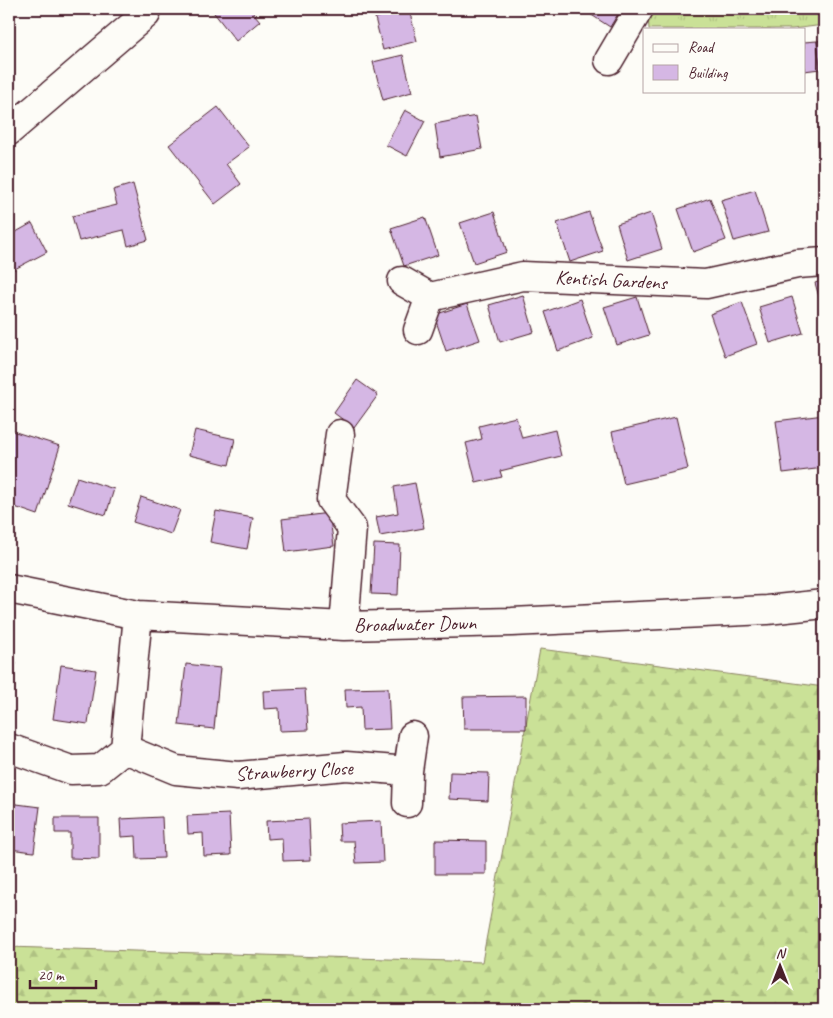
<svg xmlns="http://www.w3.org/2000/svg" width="833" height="1018" font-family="Caveat,sans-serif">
<defs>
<pattern id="grass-tufts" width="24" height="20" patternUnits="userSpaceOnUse" patternTransform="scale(1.25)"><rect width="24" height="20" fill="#cae197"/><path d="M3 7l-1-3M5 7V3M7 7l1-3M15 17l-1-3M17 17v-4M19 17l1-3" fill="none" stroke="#afc182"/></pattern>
<pattern id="forest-firs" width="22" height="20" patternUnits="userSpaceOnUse" patternTransform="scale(1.25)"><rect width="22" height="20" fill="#cae197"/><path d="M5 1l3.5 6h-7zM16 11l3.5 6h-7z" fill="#afc182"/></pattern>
</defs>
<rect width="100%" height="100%" fill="#fdfcf7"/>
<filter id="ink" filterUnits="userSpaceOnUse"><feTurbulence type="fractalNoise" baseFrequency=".02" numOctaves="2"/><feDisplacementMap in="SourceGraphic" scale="10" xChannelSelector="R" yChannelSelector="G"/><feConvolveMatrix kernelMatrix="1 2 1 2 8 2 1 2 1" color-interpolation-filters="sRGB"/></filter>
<g filter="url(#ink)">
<path fill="url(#grass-tufts)" stroke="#8a8061" d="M 651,9 L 775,9 L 800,14 L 824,11 L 824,25 L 792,29 L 649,29 L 648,15 Z"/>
<path fill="url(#forest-firs)" stroke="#8a8061" d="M 540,649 L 824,687 L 824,1009 L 9,1009 L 9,947 L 482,962 Z"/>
<path fill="#d5b7e4" stroke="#4a1f2b" d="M 211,9 L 250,9 L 260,21 L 236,41 Z
M 409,9 L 417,41 L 383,50 L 375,18 Z
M 593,9 L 621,9 L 610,27 L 590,14 Z
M 824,40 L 824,69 L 820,69 L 817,41 Z
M 817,41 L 820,69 L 804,71 L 804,42 Z
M 403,55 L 412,92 L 383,100 L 373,62 Z
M 218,107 L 249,147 L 226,164 L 241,184 L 215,204 L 169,145 Z
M 405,110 L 425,121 L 407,156 L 386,145 Z
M 476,116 L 482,149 L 440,157 L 435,124 Z
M 133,184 L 148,240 L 128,246 L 124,230 L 79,241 L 72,216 L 117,205 L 113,190 Z
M 755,190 L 768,232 L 734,241 L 721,200 Z
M 710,198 L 726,240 L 693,252 L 678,209 Z
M 494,212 L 507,252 L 474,263 L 460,223 Z
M 589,212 L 603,251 L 570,262 L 557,223 Z
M 651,213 L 662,249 L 628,260 L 617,224 Z
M 425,217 L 438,255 L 404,266 L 391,228 Z
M 32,223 L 47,252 L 9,272 L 9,236 Z
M 824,280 L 824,314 L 815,283 Z
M 523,295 L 534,332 L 500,342 L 489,305 Z
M 637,297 L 649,335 L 617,345 L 604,307 Z
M 792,297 L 803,333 L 770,343 L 759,307 Z
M 580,299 L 593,338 L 558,351 L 545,312 Z
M 742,302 L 757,344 L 725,356 L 710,314 Z
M 467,304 L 480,340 L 446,351 L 434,315 Z
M 357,380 L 378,395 L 354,428 L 334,413 Z
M 824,415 L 824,468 L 783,473 L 776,421 Z
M 516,417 L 522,438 L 555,430 L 561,456 L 500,471 L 502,477 L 476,483 L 466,443 L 482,439 L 479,426 Z
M 676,417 L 688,469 L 624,484 L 612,432 Z
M 9,430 L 60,446 L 38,515 L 9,505 Z
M 195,430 L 235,439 L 229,465 L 189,455 Z
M 77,477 L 114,489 L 106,515 L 68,503 Z
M 415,483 L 424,528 L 380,536 L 376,517 L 398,513 L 394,487 Z
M 141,497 L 180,510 L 171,534 L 133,522 Z
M 216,511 L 253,518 L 247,549 L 210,542 Z
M 329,513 L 334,546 L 286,552 L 282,519 Z
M 374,544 L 400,545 L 398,595 L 371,594 Z
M 9,661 L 16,663 L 9,699 Z
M 186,664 L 220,668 L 214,729 L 179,725 Z
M 61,665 L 96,670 L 88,724 L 53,719 Z
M 388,688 L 390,729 L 362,730 L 361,707 L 346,708 L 345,689 Z
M 305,689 L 308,730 L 280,731 L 279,708 L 264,709 L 263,691 Z
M 526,696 L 526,729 L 464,729 L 463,697 Z
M 450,772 L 489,773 L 488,801 L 449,799 Z
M 9,803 L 40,807 L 34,852 L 9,849 Z
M 229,814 L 231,855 L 204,856 L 203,833 L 188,834 L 187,816 Z
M 162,817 L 164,858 L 137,859 L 136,836 L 121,837 L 120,819 Z
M 55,818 L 99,818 L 99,859 L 70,858 L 70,833 L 55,833 Z
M 309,819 L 311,860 L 283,861 L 282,838 L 267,839 L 266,821 Z
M 381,821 L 383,862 L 356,863 L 354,841 L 340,841 L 339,823 Z
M 435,840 L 486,841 L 486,874 L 435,874 Z"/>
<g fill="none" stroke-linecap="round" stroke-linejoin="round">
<defs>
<path id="minor" d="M 609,60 L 639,9
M 9,131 L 146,14
M 402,281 L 430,297 L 523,276 L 706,284 L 797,264 L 824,262
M 418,330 L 430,297
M 340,434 L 331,500 L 352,528 L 344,626
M 9,589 L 138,615 L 344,626 L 512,622 L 767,610 L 824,604
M 9,748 L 71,770 L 100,769 L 125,749 L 176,770 L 238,776 L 346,766 L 408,771
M 125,749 L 138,615
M 407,803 L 408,771 L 413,736"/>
</defs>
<use href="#minor" stroke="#4a1f2b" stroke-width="31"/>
<use href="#minor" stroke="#fdfcf7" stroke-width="28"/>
</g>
</g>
<g text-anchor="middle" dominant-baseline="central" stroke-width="4" stroke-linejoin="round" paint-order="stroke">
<g font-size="20" fill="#4a1f2b" stroke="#fdfcf7">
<text transform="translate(611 280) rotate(3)">Kentish Gardens</text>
<text transform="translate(415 624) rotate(-1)">Broadwater Down</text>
<text transform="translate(294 771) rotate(-3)">Strawberry Close</text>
</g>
</g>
<rect width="833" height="1018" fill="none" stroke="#fdfcf7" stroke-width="30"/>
<rect x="15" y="15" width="803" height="988" fill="none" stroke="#4a1f2b" stroke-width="2" filter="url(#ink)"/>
<rect x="643" y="28" width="162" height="65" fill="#fdfcf7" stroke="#b5a4a5"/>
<rect x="653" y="44" width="25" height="8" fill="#fdfcf7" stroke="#b5a4a5"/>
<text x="688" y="52" font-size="15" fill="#4a1f2b">Road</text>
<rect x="653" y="65" width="25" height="15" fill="#d5b7e4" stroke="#b5a4a5"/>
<text x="688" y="78" font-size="15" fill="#4a1f2b">Building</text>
<g transform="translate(780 966)" stroke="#fdfcf7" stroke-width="4" paint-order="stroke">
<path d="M0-4L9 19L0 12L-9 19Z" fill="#4a1f2b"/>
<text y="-8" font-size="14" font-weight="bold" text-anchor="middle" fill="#4a1f2b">N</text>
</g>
<path d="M30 980v8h66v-8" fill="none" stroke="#4a1f2b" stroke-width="2.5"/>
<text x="38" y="980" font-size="15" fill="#4a1f2b" stroke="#fdfcf7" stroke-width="4" paint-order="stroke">20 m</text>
</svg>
